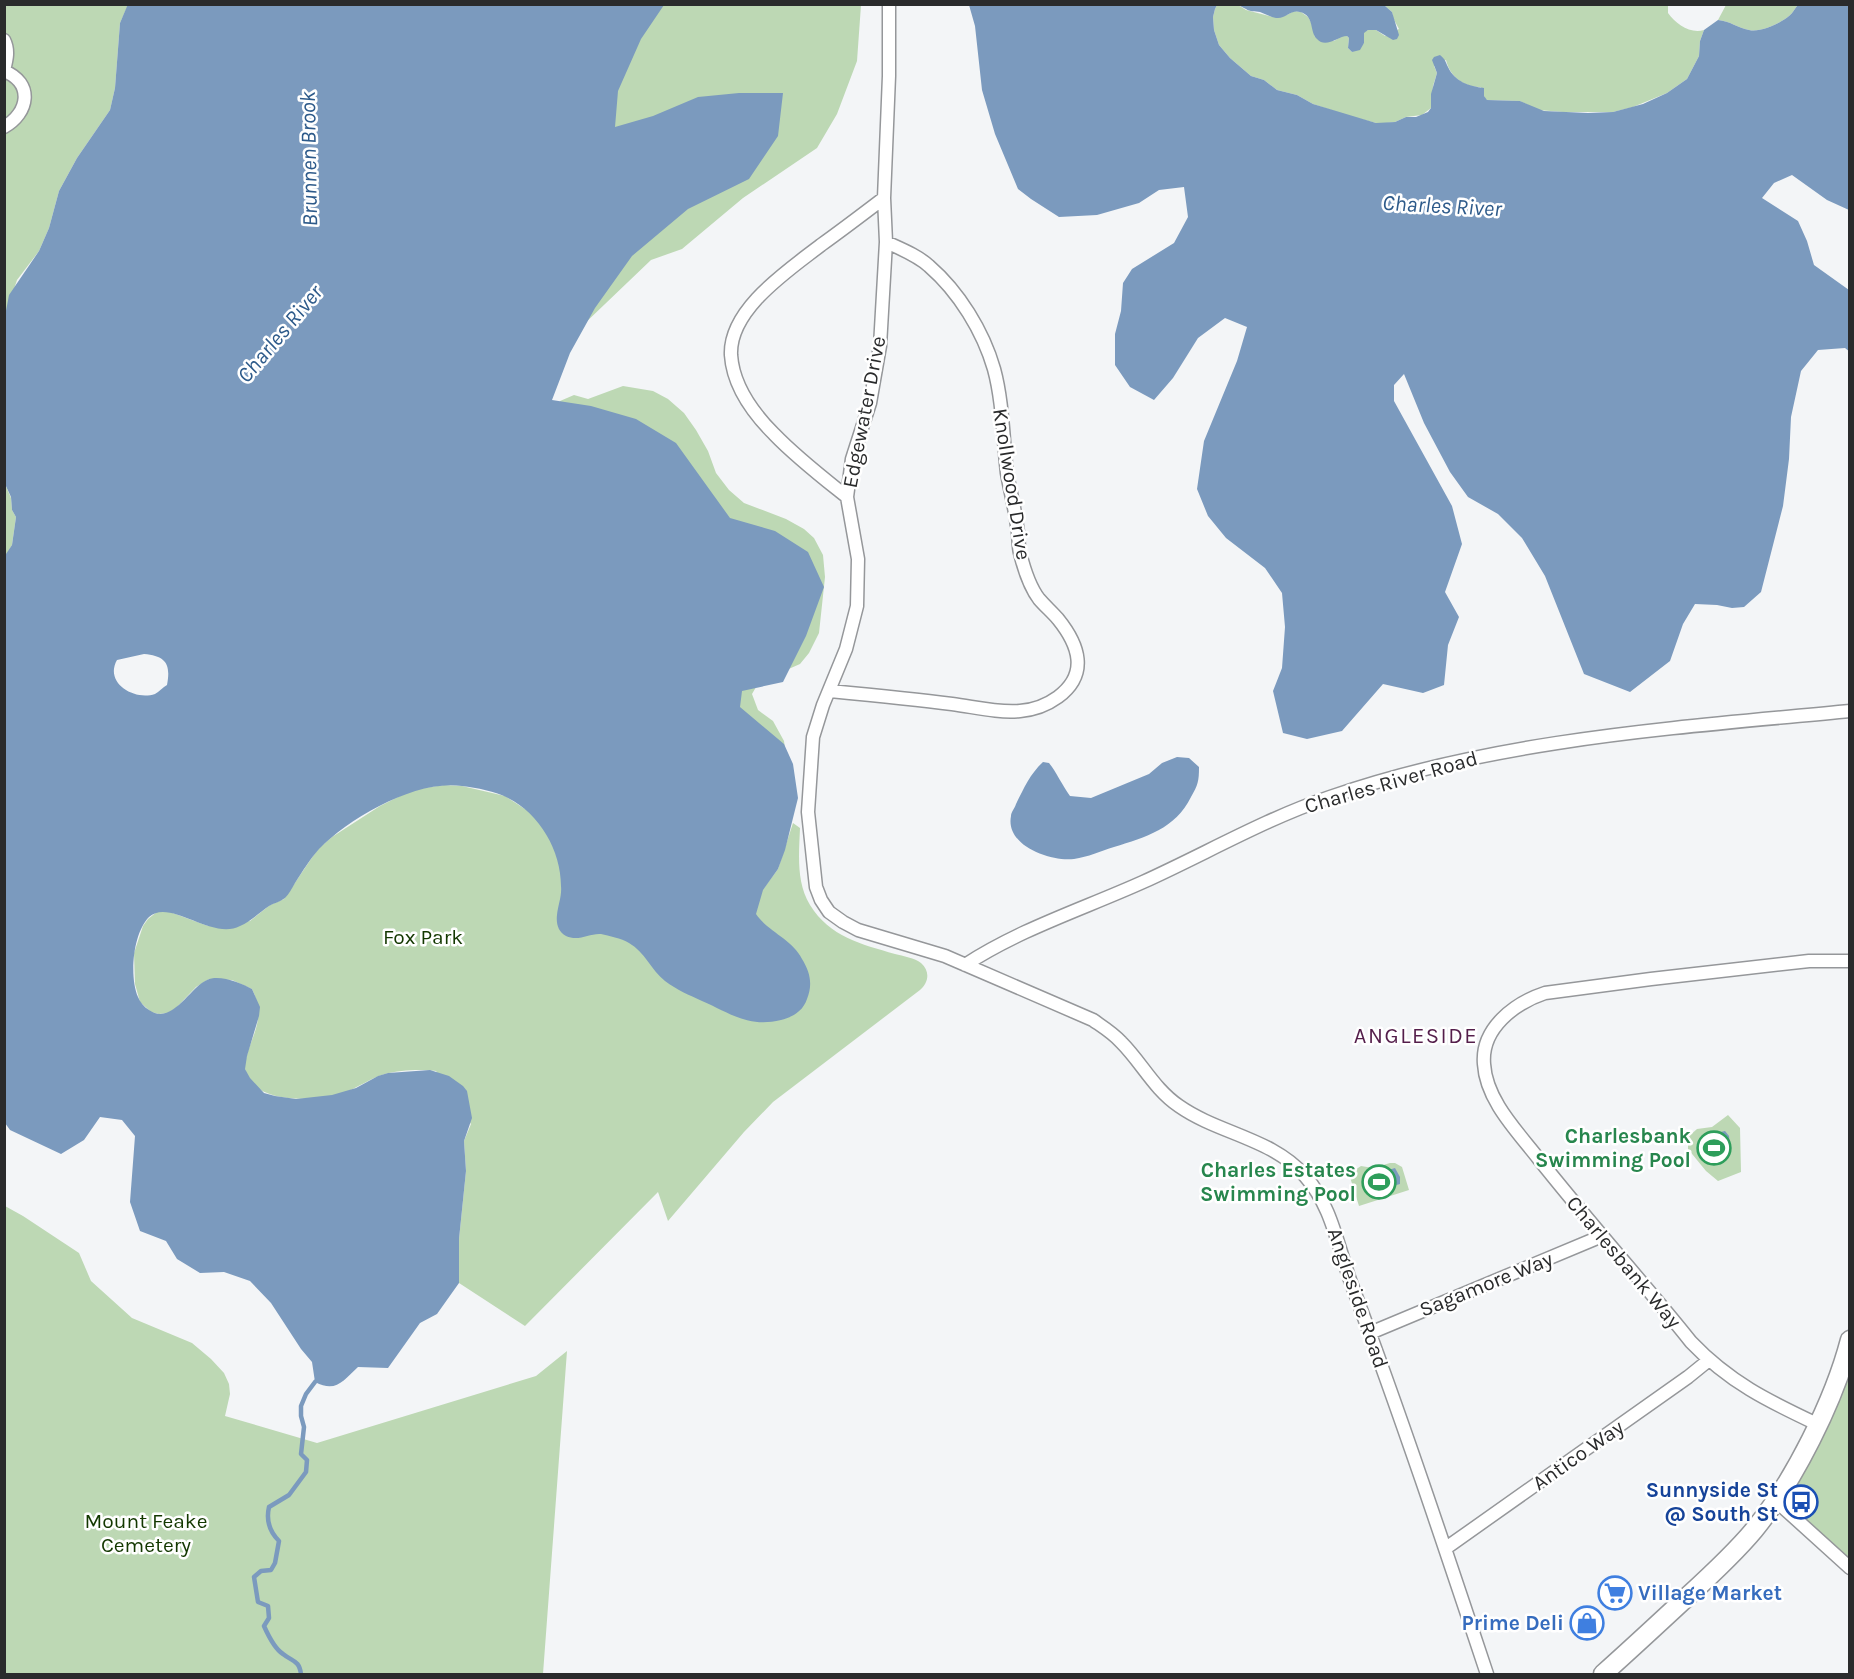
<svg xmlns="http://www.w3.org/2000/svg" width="1854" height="1679" font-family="Karla,sans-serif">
<rect width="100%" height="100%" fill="#f3f5f7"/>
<path fill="#bdd8b4" d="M 5,5 L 128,5 L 120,23 L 115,88 L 110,110 L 77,158 L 59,191 L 49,228 L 39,251 L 17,280 L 5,316 Z
M 654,5 L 861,5 L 857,61 L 837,114 L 817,148 L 743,198 L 682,249 L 651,260 L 582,326 L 606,110 Z
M 1217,5 L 1238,5 L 1246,10 L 1273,17 L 1287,15 L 1294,11 L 1301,12 L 1308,17 L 1311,22 L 1315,37 L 1334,41 L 1342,36 L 1347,36 L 1349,38 L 1348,48 L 1352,52 L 1364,43 L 1364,32 L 1368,30 L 1376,30 L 1385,36 L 1399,29 L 1393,18 L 1392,12 L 1384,5 L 1668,5 L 1668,13 C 1676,24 1690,34 1704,30 L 1700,41 L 1699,56 L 1687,79 L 1667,93 L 1633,107 L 1613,112 L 1563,112 L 1538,110 L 1520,101 L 1487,100 L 1485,99 L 1481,87 C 1464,87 1450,77 1446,60 L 1434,66 L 1437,73 L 1433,86 L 1431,108 L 1422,115 L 1406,117 L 1395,122 L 1387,123 L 1376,123 L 1349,116 L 1313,104 L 1297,95 L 1277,90 L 1264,80 L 1251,76 L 1230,58 L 1219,45 L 1214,30 L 1213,17 L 1215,9 Z
M 1726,5 L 1798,5 C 1795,8 1793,13 1789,16 C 1781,23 1760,33 1749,30 C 1738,28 1730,21 1718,20 Z
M 623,386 L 653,391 L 668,399 L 684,413 L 696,430 L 708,451 L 716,473 L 729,490 L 744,503 L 786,519 L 804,529 L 814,538 L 823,555 L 825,577 L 819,633 L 809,653 L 800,664 L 759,682 L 752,694 L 758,710 L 773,721 L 784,741 L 787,763 L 764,888 L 778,869 L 793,823 L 800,828 C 799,854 796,882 810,905 C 830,937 861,944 895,954 C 903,956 915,958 921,963 C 931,972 928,983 920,990 L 773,1102 L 744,1132 L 668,1221 L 658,1192 L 525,1326 L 459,1283 L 459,1239 L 466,1171 L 464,1141 L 471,1124 L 436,1071 C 421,1069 400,1070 385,1074 C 370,1078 358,1088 343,1093 C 316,1101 253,1106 245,1069 C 244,1063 247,1056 248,1051 C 257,1026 264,1014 252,989 L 232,980 L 209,979 L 196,987 L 176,1008 L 168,1013 L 159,1014 L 151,1012 L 140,1002 L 135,984 L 134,953 L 143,926 L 148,919 L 158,911 L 170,912 L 208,926 L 250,921 L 270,905 L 284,899 L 311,859 L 319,848 L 332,837 L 380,806 L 402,795 L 418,789 L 444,785 L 462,786 L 505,796 L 525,809 L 560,401 L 574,395 L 588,399 Z
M 5,484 L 11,498 L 12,510 L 16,517 L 12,545 L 5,557 Z
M 1728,1115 L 1740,1128 L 1741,1172 L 1718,1181 L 1706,1171 L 1688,1149 L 1688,1137 L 1697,1129 L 1712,1127 Z
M 1390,1163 L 1395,1163 L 1402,1167 L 1409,1190 L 1359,1206 L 1349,1174 L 1361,1166 L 1373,1168 Z
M 5,1206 L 23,1216 L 79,1253 L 91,1281 L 132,1318 L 192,1343 L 211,1359 L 224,1373 L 229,1384 L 230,1394 L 225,1416 L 317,1443 L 536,1376 L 567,1351 L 543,1674 L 5,1674 Z
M 1849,1352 L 1849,1568 L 1776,1501 Z"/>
<path fill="#7b9abe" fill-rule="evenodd" d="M 128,4 L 664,5 L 641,39 L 618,91 L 615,127 L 653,116 L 698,97 L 739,93 L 783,93 L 778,136 L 749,179 L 688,209 L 632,256 L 595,308 L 570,353 L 552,400 L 591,406 L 636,419 L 676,443 L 730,518 L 775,531 L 808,552 L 824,587 L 806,636 L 783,682 L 742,691 L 740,707 L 784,744 L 793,764 L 798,798 L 785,850 L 778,869 L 763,890 L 756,914 C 768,932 792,939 802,959 C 810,972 813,984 807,999 C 803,1011 793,1017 781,1020 C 748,1028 730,1013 702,1001 C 689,995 677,990 665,981 C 651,970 645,952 629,943 C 621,938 609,936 601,934 C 589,933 579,942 566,936 C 558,932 556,923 557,915 C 558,905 562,896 561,886 C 561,851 540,814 508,798 C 495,791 477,788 462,786 C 417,779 350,817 319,849 C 310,859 302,872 295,883 C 292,888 289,894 285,898 C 280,902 274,903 269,906 C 259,913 251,921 240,926 C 212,941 170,898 149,917 C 133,933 129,976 138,997 C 140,1002 144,1007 149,1010 C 172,1026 189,988 207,980 C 219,974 241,983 252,989 L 260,1007 L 259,1016 L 247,1056 L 245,1069 L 250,1078 L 264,1093 L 275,1096 L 296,1099 L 332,1095 L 356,1088 L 378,1076 L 388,1073 L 430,1070 L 449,1076 L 463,1086 L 467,1091 L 472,1118 L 464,1141 L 466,1171 L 459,1239 L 459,1283 L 437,1314 L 420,1323 L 388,1368 L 358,1367 C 343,1381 336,1393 315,1382 L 312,1362 L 301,1349 L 271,1303 L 250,1281 L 224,1272 L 200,1273 L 177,1259 L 166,1241 L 140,1231 L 130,1202 L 135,1136 L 122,1120 L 100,1117 L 84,1140 L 61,1154 L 10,1130 L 5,1123 L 4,557 L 12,545 L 16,517 L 12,510 L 11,497 L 5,484 L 5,316 L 9,295 L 39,251 L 49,228 L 59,191 L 77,158 L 110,110 L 115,88 L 120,23 ZM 144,654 C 166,656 171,664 167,685 C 163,687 159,692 155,694 C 134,701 104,683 117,660 Z
M 969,5 L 1217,5 L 1215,9 L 1213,17 L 1214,30 L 1219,45 L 1230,58 L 1251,76 L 1264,80 L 1277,90 L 1297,95 L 1313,104 L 1376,123 L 1395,122 L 1406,117 L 1416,117 L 1428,112 L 1431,108 L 1431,94 L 1437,73 L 1432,60 L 1434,57 L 1440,55 C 1446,60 1445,61 1448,67 C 1455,82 1469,86 1484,88 L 1484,96 L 1487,100 L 1520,101 L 1544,111 L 1588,113 L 1613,112 L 1643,104 L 1667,93 L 1687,79 L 1699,56 L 1700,41 L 1704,30 L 1718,20 C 1730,21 1738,28 1749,30 C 1760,33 1781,23 1789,16 C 1793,13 1795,8 1798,5 L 1849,5 L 1849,210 L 1827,200 L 1792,175 L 1774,183 L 1762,198 L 1798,221 L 1807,241 L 1814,265 L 1849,290 L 1850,352 L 1845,348 L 1818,350 L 1801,371 L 1791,417 L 1789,459 L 1783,506 L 1761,592 L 1744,607 L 1732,608 L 1717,605 L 1695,604 L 1683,624 L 1670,661 L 1630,692 L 1584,674 L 1545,576 L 1522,538 L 1498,514 L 1468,497 L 1450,472 L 1424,423 L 1404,374 L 1394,385 L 1394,401 L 1452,506 L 1462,544 L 1445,592 L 1459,617 L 1448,645 L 1444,685 L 1423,693 L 1383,684 L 1342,731 L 1307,739 L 1283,733 L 1273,691 L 1282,668 L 1285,627 L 1282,593 L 1265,568 L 1226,538 L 1208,516 L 1197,489 L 1204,441 L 1237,361 L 1247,327 L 1225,318 L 1198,338 L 1173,378 L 1154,400 L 1130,387 L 1115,365 L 1115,334 L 1121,311 L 1123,283 L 1132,269 L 1174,243 L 1188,217 L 1184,187 L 1159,190 L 1139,203 L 1097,215 L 1059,217 L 1031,199 L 1018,189 L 995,134 L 982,90 L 975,26 Z
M 1238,5 L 1384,5 L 1392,12 L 1399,35 L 1397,39 L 1393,40 L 1376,30 L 1368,30 L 1364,33 L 1364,43 L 1360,50 L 1352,52 L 1348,48 L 1349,38 L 1347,36 C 1338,36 1326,49 1317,39 C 1309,31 1315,16 1300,12 C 1292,9 1286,18 1278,18 C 1272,18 1266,14 1260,12 C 1255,11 1250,12 1246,9 C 1243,8 1241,6 1238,5 Z
M 1177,757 L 1189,758 L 1199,767 C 1199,781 1198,785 1191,797 C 1175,829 1146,837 1114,847 C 1101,851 1088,857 1074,859 C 1051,862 1005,846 1011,816 C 1011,812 1015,808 1016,804 C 1024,788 1030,774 1043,762 L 1049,763 C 1057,773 1062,785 1070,796 L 1091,798 L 1149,774 L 1162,763 Z
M 1725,1131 L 1729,1136 L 1730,1145 L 1706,1153 C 1700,1150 1700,1146 1701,1139 L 1712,1134 Z
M 1395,1168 L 1400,1177 L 1400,1184 L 1375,1191 L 1369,1176 Z"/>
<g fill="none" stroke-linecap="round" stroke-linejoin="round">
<path stroke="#7b9abe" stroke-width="4.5" d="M 301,1674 C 299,1660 293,1662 283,1654 C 275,1649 268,1635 264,1626 L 269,1618 L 268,1606 L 258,1602 L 254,1577 L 261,1571 L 271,1570 L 275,1563 L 279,1541 C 270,1532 266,1520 269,1507 L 289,1495 L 306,1472 L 307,1460 L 301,1454 L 304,1427 L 301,1416 L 301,1406 L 306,1394 L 315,1382"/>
<defs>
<path id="minor" d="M 889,4 L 889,76 L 884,198 L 886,242 L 880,346 L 870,403 L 852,459 L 847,497 L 858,559 L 857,606 L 846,649 L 823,705 L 813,737 L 808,812 L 816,887 L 821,900 L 829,912 L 843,922 L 858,930 L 945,956 L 1093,1020 C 1103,1027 1113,1033 1121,1042 C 1142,1063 1154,1089 1179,1106 C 1219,1134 1272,1138 1305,1176 C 1333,1207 1338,1250 1353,1288 C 1401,1416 1444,1545 1487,1674
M 4,40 C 9,50 7,59 4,70
M 4,71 C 34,83 29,113 4,127
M 847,497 C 822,477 796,457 774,434 C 753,413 733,385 731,355 C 729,309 789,270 821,245 C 842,230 863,214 884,198
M 830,691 C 871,695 912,699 952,704 C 975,707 997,713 1020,711 C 1033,710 1047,705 1058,697 C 1089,674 1079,645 1058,619 C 1052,612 1045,606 1039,599 C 1029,586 1024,569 1020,553 C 1018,545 1019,535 1017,526 C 1015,508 1010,491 1007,473 C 1003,439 1003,402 994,369 C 983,331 959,292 929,266 C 917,255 901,249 886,242
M 965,965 C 1020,929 1083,909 1143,882 C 1205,854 1265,819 1330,797 C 1497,739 1675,728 1850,711
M 1370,1333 L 1602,1236
M 1817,1424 C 1768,1401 1729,1382 1691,1342 C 1668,1313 1644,1285 1620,1257 C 1592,1224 1565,1192 1538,1158 C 1517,1131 1486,1100 1484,1064 C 1481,1028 1515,1003 1545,993 L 1651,979 L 1809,961 L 1850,961
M 1776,1501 L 1850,1568
M 1446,1548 L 1688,1377 L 1709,1360"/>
<path id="secondary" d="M 1603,1674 C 1631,1649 1659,1623 1687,1597 C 1710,1576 1734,1554 1754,1530 C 1794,1481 1834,1401 1850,1340"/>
</defs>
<use href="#minor" stroke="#95979a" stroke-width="15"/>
<use href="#secondary" stroke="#95979a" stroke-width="21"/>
<use href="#minor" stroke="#fff" stroke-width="12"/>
<use href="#secondary" stroke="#fff" stroke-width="18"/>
</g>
<defs>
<symbol id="stadium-ring" viewBox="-11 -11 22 22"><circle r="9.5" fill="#fff" stroke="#2e9e5b" stroke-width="1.5"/><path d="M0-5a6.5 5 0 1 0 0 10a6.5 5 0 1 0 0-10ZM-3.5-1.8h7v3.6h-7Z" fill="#2e9e5b"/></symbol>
<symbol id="bus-ring" viewBox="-11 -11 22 22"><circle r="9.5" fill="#fff" stroke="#1a4fb4" stroke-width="1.5"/><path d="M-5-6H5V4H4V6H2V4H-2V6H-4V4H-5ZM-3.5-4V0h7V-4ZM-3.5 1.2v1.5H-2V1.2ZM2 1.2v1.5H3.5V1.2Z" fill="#1a4fb4"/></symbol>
<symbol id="supermarket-ring" viewBox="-11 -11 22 22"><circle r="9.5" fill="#fff" stroke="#3f7fe0" stroke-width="1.5"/><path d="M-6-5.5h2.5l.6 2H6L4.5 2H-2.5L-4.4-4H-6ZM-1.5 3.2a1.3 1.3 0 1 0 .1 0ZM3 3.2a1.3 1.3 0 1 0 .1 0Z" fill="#3f7fe0"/></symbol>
<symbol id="shop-ring" viewBox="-11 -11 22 22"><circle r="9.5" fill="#fff" stroke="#3f7fe0" stroke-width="1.5"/><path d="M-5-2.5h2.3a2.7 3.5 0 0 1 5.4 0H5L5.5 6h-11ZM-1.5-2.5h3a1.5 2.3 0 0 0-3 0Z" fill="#3f7fe0"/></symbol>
</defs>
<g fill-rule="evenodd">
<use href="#stadium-ring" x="1695" y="1129" width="38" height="38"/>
<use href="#stadium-ring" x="1360" y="1163" width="38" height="38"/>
<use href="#bus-ring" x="1782" y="1483" width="38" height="38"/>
<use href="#supermarket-ring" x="1596" y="1574" width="38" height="38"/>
<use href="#shop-ring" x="1568" y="1604" width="38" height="38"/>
</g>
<g text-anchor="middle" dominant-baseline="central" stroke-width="5" stroke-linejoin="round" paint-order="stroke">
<g font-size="21" fill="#2a2b2c" stroke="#fff">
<text transform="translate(864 412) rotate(-79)">Edgewater Drive</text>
<text transform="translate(1012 484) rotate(81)">Knollwood Drive</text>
<text transform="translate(1391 782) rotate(-16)">Charles River Road</text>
<text transform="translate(1624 1262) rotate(50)">Charlesbank Way</text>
<text transform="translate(1486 1284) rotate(-22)">Sagamore Way</text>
<text transform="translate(1358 1298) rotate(71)">Angleside Road</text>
<text transform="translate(1578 1455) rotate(-35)">Antico Way</text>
</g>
<g font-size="21" fill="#133800" stroke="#fff">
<text x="423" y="937">Fox Park</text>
<text x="146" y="1521">Mount Feake<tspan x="146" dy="24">Cemetery</tspan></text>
</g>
<g font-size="21" font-weight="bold" fill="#27864d" stroke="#fff" text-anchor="end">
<text x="1691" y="1136">Charlesbank<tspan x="1691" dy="24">Swimming Pool</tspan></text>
<text x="1356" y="1170">Charles Estates<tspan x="1356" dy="24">Swimming Pool</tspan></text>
</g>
<g font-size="21" font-weight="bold" fill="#164399" stroke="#fff" text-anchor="end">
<text x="1778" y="1490">Sunnyside St<tspan x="1778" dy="24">@ South St</tspan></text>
</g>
<g font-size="21" font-weight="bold" fill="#366cbe" stroke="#fff" text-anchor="start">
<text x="1638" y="1593">Village Market</text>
<text x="1564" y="1623" text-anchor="end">Prime Deli</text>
</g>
<g font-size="22" font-style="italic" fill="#2d5a8a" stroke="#fff">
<text transform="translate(309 159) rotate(-91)">Brunnen Brook</text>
<text transform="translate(1442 206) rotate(3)">Charles River</text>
<text transform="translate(280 334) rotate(-50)">Charles River</text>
</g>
<g font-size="22" letter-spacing="1.5" fill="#541e4b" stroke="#fff">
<text x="1416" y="1036">ANGLESIDE</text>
</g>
</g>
<rect width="1854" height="1679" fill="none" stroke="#2a2b2c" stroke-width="12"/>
</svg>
